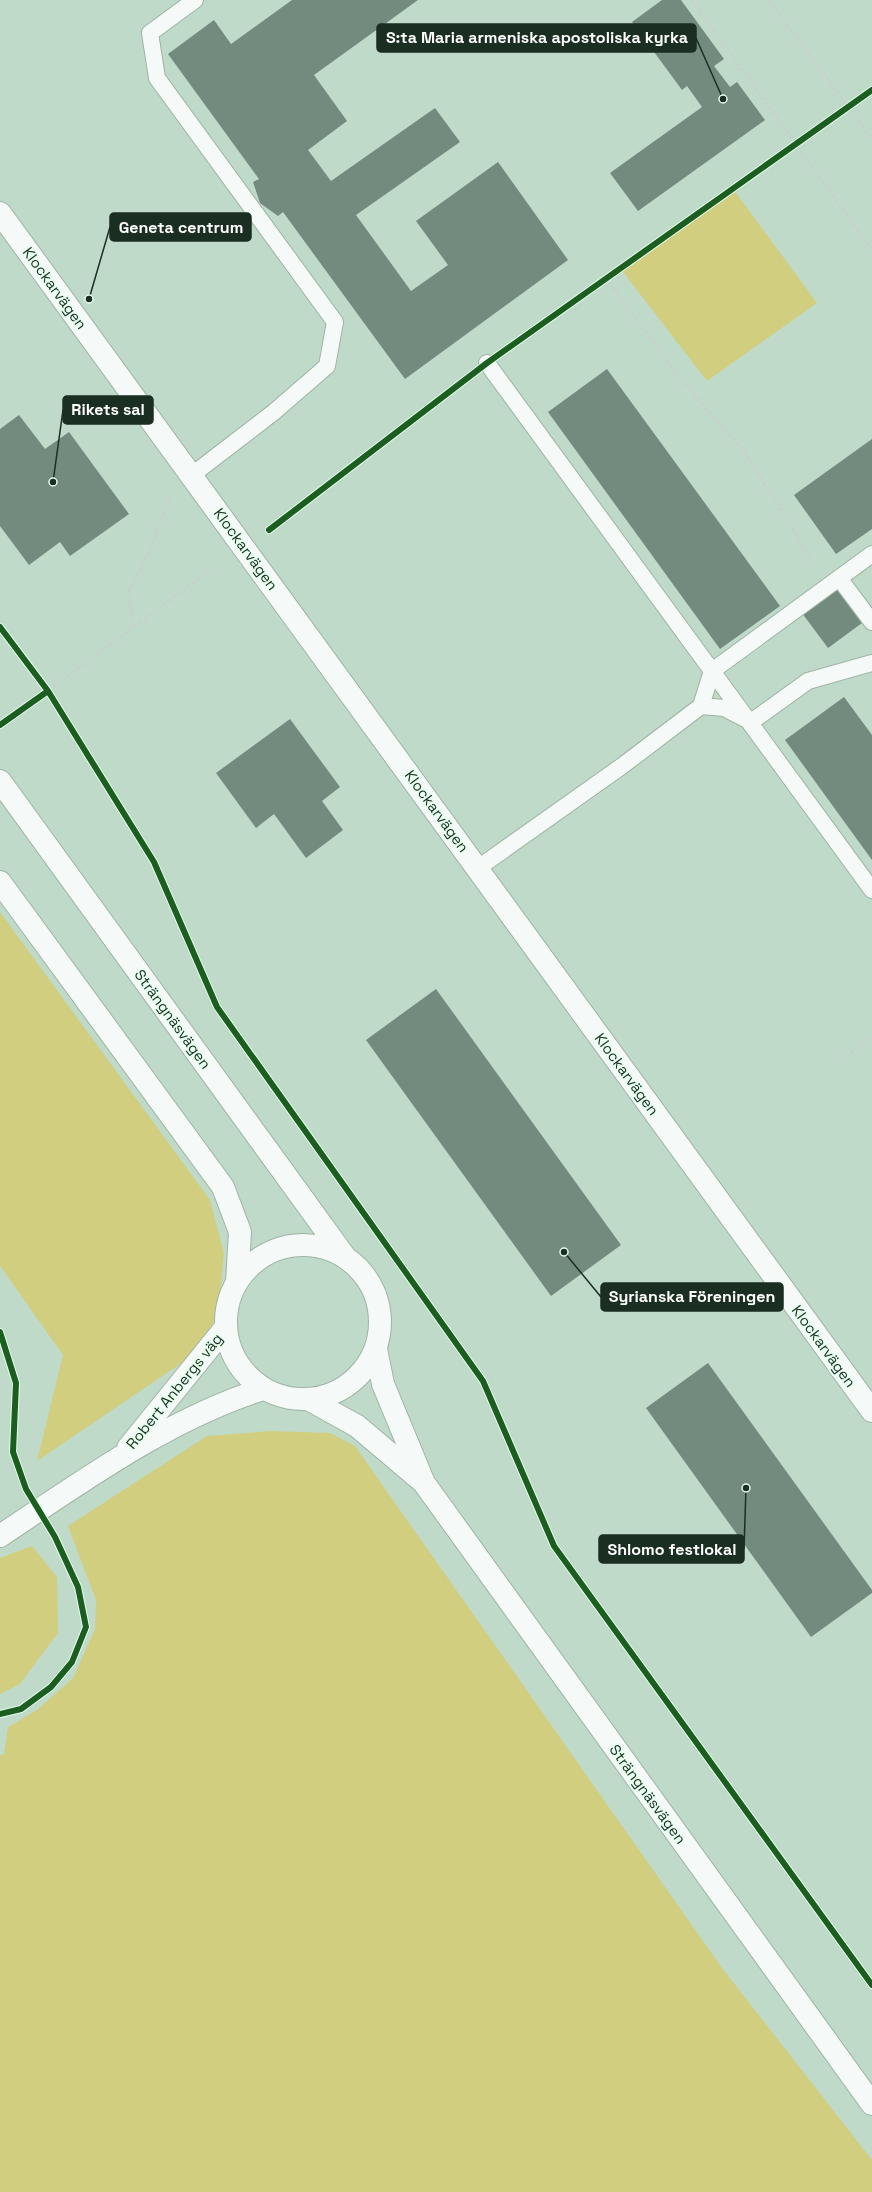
<svg xmlns="http://www.w3.org/2000/svg" width="872" height="2192" font-family="'Space Grotesk',sans-serif">
<rect width="100%" height="100%" fill="#bfdac8"/>
<path fill="#d1ce80" d="M 733,189 L 817,303 L 707,381 L 620,268 Z
M 0,912 L 210,1200 L 224,1253 L 220,1294 L 212,1327 L 186,1360 L 37,1461 L 63,1355 L 0,1266 Z
M 271,1431 L 330,1433 L 355,1446 L 722,1968 L 872,2160 L 872,2192 L 0,2192 L 0,1756 L 4,1754 L 8,1727 L 37,1710 L 73,1678 L 95,1629 L 96,1600 L 68,1526 L 207,1436 Z
M 32,1546 L 57,1577 L 58,1633 L 20,1684 L 0,1694 L 0,1558 Z"/>
<path fill="#738a7f" d="M 292,0 L 418,0 L 314,75 L 347,121 L 308,150 L 331,181 L 435,108 L 460,142 L 356,215 L 411,291 L 448,265 L 416,221 L 498,162 L 568,260 L 405,379 L 283,212 L 278,216 L 260,203 L 253,182 L 259,179 L 168,54 L 214,20 L 231,44 Z
M 662,0 L 681,0 L 724,59 L 714,66 L 730,87 L 737,82 L 765,120 L 638,211 L 610,173 L 702,107 L 687,86 L 682,90 L 632,22 Z
M 607,369 L 780,606 L 720,649 L 548,412 Z
M 19,415 L 45,449 L 69,432 L 129,514 L 70,556 L 60,542 L 29,565 L 0,526 L 0,429 Z
M 872,439 L 872,529 L 836,554 L 794,495 Z
M 838,588 L 862,623 L 828,648 L 802,613 Z
M 844,697 L 872,735 L 872,860 L 785,740 Z
M 290,719 L 340,787 L 322,801 L 343,830 L 306,858 L 274,814 L 256,828 L 216,773 Z
M 436,989 L 621,1245 L 551,1296 L 366,1040 Z
M 708,1363 L 872,1590 L 872,1593 L 811,1637 L 646,1408 Z"/>
<g fill="none" stroke-linecap="round" stroke-linejoin="round">
<defs>
<path id="service" d="M 487,363 L 872,890
M 192,475 L 274,412 L 327,366 L 335,322 L 157,78 L 150,33 L 195,0
M 839,578 L 872,622
M 701,706 L 724,708 L 751,722 L 808,681 L 872,663
M 478,868 L 622,766 L 701,706 L 712,671 L 872,554"/>
<path id="minor" d="M 0,213 L 872,1411"/>
<path id="secondary" d="M 0,781 L 345,1257
M 0,882 L 223,1187 L 240,1232 L 237,1282
M226 1322a77 77 0 1 1 154 0a77 77 0 1 1-154 0Z
M 376,1349 L 383,1384 L 424,1483 L 872,2104
M 310,1400 L 357,1426 L 422,1481
M 128,1448 L 226,1327
M 0,1536 C 83,1481 168,1419 263,1389"/>
</defs>
<use href="#service" stroke="#9eb4a5" stroke-width="18"/>
<use href="#minor" stroke="#9eb4a5" stroke-width="24"/>
<use href="#secondary" stroke="#9eb4a5" stroke-width="24"/>
<path stroke="#c8d0cb" stroke-width="2.5" stroke-dasharray="3 3" stroke-linecap="butt" d="M 692,0 L 872,250
M 769,0 L 872,139
M 607,278 L 669,364 L 719,424 L 743,450 L 814,563
M 134,627 L 128,593 L 152,546 L 170,497
M 48,691 L 212,569
M 841,1060 L 872,1036"/>
<use href="#service" stroke="#f5f9f7" stroke-width="16"/>
<use href="#minor" stroke="#f5f9f7" stroke-width="22"/>
<use href="#secondary" stroke="#f5f9f7" stroke-width="22"/>
<defs>
<path id="cycleway" d="M 269,530 L 487,363 L 872,90
M 0,627 L 48,691 L 154,862 L 217,1007 L 483,1381 L 554,1546 L 872,1985
M 0,725 L 48,691
M 0,1332 L 16,1383 L 13,1452 L 26,1489 L 55,1537 L 78,1587 L 86,1627 L 72,1662 L 51,1687 L 21,1709 L 0,1714"/>
</defs>
<use href="#cycleway" stroke="#e7ffef" stroke-width="8"/>
<use href="#cycleway" stroke="#1b5e20" stroke-width="6"/>
</g>
<g text-anchor="middle" dominant-baseline="central" stroke-width="4" stroke-linejoin="round" paint-order="stroke">
<g font-size="15" fill="#1b2e22" stroke="#e7ffef">
<text transform="translate(55 288) rotate(54)">Klockarvägen</text>
<text transform="translate(246 549) rotate(54)">Klockarvägen</text>
<text transform="translate(437 811) rotate(54)">Klockarvägen</text>
<text transform="translate(173 1019) rotate(54)">Strängnäsvägen</text>
<text transform="translate(627 1074) rotate(54)">Klockarvägen</text>
<text transform="translate(824 1346) rotate(54)">Klockarvägen</text>
<text transform="translate(174 1391) rotate(-51)">Robert Anbergs väg</text>
<text transform="translate(648 1794) rotate(54)">Strängnäsvägen</text>
</g>
</g>
<path fill="none" stroke="#1b2e22" stroke-width="1.5" d="M723 99L696 38M89 299L110 227M53 482L63 410M564 1252L601 1297M746 1488L744 1549"/>
<g fill="#1b2e22" stroke="#e7ffef" stroke-width="1.5">
<circle cx="723" cy="99" r="4"/>
<circle cx="89" cy="299" r="4"/>
<circle cx="53" cy="482" r="4"/>
<circle cx="564" cy="1252" r="4"/>
<circle cx="746" cy="1488" r="4"/>
</g>
<g fill="#1b2e22" stroke="#1b2e22" stroke-width="1.5">
<rect x="377" y="24" width="319" height="28" rx="4"/>
<rect x="110" y="213" width="141" height="28" rx="4"/>
<rect x="63" y="396" width="90" height="28" rx="4"/>
<rect x="601" y="1283" width="182" height="28" rx="4"/>
<rect x="599" y="1535" width="145" height="28" rx="4"/>
</g>
<g font-size="16" text-anchor="middle" font-weight="bold" fill="#fff">
<text x="537" y="43">S:ta Maria armeniska apostoliska kyrka</text>
<text x="181" y="233">Geneta centrum</text>
<text x="108" y="415">Rikets sal</text>
<text x="692" y="1302">Syrianska Föreningen</text>
<text x="672" y="1555">Shlomo festlokal</text>
</g>
</svg>
